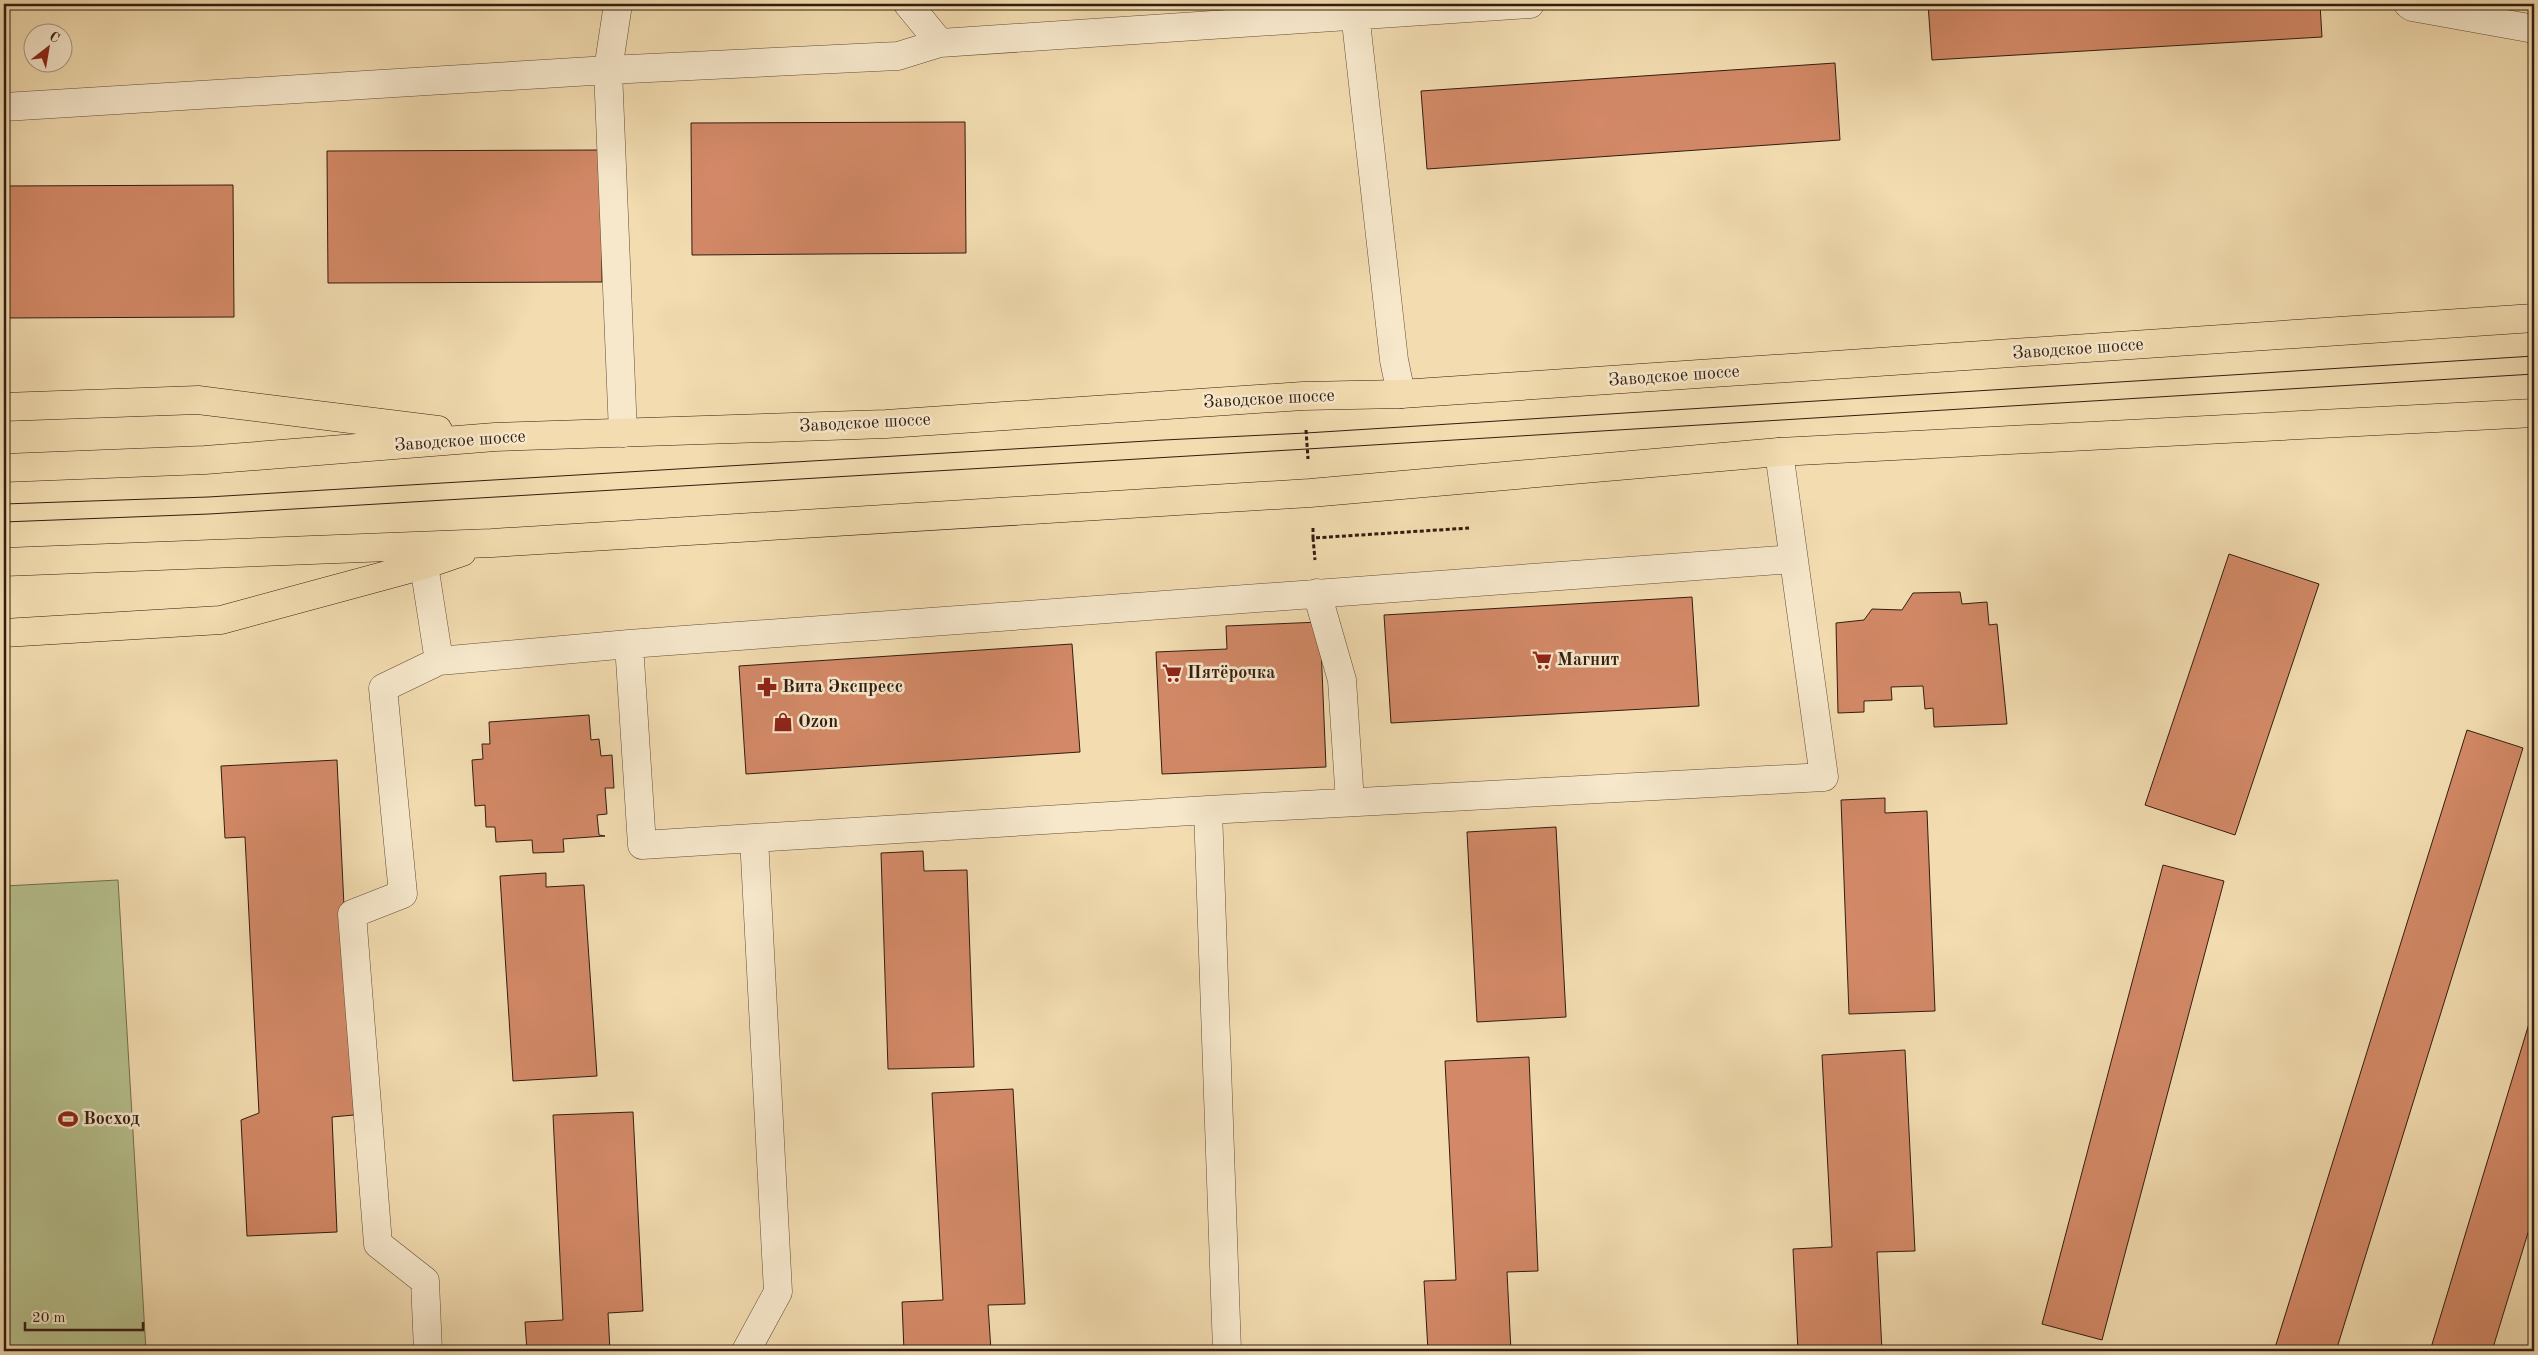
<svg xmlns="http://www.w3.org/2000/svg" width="2538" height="1355" font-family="'Old Standard TT',serif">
<rect width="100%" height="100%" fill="#f2dcb0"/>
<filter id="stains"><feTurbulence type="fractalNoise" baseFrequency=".004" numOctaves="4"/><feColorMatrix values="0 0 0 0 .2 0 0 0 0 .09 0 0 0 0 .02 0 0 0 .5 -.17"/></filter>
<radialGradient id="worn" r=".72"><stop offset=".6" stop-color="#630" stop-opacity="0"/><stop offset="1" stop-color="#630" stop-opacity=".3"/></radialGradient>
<path fill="#b6c18e" stroke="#746f4f" d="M 118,880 L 146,1351 L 4,1351 L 4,886 Z"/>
<path fill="#d38967" stroke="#321d10" d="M 1928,4 L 2320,4 L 2322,37 L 1932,60 Z
M 1835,63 L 1840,140 L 1427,169 L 1421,91 Z
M 965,122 L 966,253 L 692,255 L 691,123 Z
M 601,150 L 602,282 L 328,283 L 327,151 Z
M 233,185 L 234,317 L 4,318 L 4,186 Z
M 2229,554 L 2319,584 L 2235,835 L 2145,805 Z
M 1960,592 L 1962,604 L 1987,602 L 1989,625 L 1997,624 L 2007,724 L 1934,727 L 1933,708 L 1925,709 L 1923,686 L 1891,687 L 1892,700 L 1864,701 L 1864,712 L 1838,713 L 1836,623 L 1864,620 L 1872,609 L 1902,610 L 1913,593 Z
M 1692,597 L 1699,706 L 1391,723 L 1384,615 Z
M 1320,622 L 1326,767 L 1162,774 L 1156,652 L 1227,649 L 1226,626 Z
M 1072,644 L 1080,752 L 746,774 L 739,666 Z
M 589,715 L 591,740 L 599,739 L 601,756 L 612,755 L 614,788 L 605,788 L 607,814 L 597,815 L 599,835 L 605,836 L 563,839 L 564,852 L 533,853 L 532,840 L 496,842 L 495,827 L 486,827 L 485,805 L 475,806 L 472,760 L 483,759 L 482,744 L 490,744 L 489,722 Z
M 2467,730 L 2523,748 L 2336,1351 L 2274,1351 Z
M 337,760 L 354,1115 L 332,1117 L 337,1232 L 247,1236 L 241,1120 L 259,1113 L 245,837 L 225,838 L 221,766 Z
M 1885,798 L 1885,813 L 1927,811 L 1935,1011 L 1849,1014 L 1841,800 Z
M 1556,827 L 1566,1017 L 1477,1022 L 1467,832 Z
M 923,851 L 924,871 L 967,870 L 974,1067 L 888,1069 L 881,853 Z
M 2163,865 L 2224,881 L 2102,1340 L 2042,1324 Z
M 546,873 L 546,887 L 584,885 L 597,1076 L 513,1081 L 500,876 Z
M 2534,1007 L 2534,1213 L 2492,1351 L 2430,1351 Z
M 1905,1050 L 1915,1251 L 1877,1252 L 1882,1351 L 1798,1351 L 1793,1249 L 1832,1247 L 1822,1055 Z
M 1529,1057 L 1538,1271 L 1507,1272 L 1511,1351 L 1428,1351 L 1424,1281 L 1456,1280 L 1445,1061 Z
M 1013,1089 L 1025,1304 L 988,1305 L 991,1351 L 904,1351 L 902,1302 L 943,1300 L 932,1093 Z
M 633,1112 L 643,1311 L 608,1313 L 610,1351 L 527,1351 L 525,1322 L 563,1320 L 553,1115 Z"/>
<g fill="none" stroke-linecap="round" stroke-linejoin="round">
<defs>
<path id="minor" d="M 618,4 L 608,70 L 623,433
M 908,4 L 940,43 L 1530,4
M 1354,4 L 1394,360 L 1401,394
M 2408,4 L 2412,7 L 2534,29
M 4,107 L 608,70 L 898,56 L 940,43
M 424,565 L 439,661 L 383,688 L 403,894 L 352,914 L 378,1244 L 425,1281 L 428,1351
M 1317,593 L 1342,680 L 1350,802
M 629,644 L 642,845 L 754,838 L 778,1292 L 746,1351
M 439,661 L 629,644 L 1793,559
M 754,838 L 1208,810
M 1227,1351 L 1208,810 L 1824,777 L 1779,452"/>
<path id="major" d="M 4,407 L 198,400 L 438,430
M 4,468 L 205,460 L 495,437 L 886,424 L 1303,396 L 1401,394 L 2534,318
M 4,562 L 492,543 L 1310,493 L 1779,452 L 2534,413
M 4,633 L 221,620 L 424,565 L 462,552"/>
</defs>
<use href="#minor" stroke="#624d38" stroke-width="29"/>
<use href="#major" stroke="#321d10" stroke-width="29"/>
<path stroke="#321d10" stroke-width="3" stroke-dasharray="4 2.5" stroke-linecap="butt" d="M 1306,430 L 1308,459
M 1313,528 L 1313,538 L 1469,528
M 1313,538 L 1315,560"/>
<use href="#minor" stroke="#f7e8cc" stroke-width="28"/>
<use href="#major" stroke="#f2dcb0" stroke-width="28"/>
<path stroke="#321d10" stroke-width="1" d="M 4,504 L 208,497 L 1164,440 L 1306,433 L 2534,356
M 4,522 L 209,514 L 1307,449 L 2534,374"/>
</g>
<defs>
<symbol id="supermarket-bare" viewBox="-9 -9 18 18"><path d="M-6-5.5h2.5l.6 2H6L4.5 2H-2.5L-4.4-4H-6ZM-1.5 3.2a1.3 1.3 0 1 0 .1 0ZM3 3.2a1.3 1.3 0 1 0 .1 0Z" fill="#8f2418" stroke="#f7e8cc" stroke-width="2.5" paint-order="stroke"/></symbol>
<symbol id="pharmacy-bare" viewBox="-9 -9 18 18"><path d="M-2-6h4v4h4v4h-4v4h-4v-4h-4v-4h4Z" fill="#8f2418" stroke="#f7e8cc" stroke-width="2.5" paint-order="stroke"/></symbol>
<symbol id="shop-bare" viewBox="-9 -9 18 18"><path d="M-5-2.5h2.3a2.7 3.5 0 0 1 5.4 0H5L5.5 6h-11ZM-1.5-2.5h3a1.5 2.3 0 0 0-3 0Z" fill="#8f2418" stroke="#f7e8cc" stroke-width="2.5" paint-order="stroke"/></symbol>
<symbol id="stadium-bare" viewBox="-9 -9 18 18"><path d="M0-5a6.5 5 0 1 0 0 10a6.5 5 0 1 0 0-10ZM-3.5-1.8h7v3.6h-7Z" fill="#8f2418" stroke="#f7e8cc" stroke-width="2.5" paint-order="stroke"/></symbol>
</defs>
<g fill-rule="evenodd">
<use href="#supermarket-bare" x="1528" y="646" width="28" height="28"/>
<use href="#supermarket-bare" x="1158" y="659" width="28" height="28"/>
<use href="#pharmacy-bare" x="753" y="673" width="28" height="28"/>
<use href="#shop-bare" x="769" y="708" width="28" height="28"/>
<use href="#stadium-bare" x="54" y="1105" width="28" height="28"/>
</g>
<g text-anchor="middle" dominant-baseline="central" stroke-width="5" stroke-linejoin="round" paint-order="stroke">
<g font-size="18" fill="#321d10" stroke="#f7e8cc">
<text transform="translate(2078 349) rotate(-4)">Заводское шоссе</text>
<text transform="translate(1674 376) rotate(-4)">Заводское шоссе</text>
<text transform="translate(1269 399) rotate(-3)">Заводское шоссе</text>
<text transform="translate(865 423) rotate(-3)">Заводское шоссе</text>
<text transform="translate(460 441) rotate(-4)">Заводское шоссе</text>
</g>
<g font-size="18" font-weight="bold" fill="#321d10" stroke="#f7e8cc" text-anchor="start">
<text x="1557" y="660">Магнит</text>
<text x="1187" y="673">Пятёрочка</text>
<text x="782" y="687">Вита Экспресс</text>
<text x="798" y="722">Ozon</text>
<text x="83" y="1119">Восход</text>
</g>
</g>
<rect width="2538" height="1355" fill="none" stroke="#f2dcb0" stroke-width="20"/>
<rect x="5" y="5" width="2528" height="1345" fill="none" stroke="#321d10" stroke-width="2.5"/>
<rect x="10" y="10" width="2518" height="1335" fill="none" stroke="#321d10"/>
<g transform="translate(48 48) rotate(31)"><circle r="24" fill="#f7e8cc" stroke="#a89781"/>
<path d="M0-4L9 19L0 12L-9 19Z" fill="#8f2418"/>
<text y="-8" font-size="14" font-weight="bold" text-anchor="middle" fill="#321d10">С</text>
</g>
<path d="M25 1322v8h118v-8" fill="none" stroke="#321d10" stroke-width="2.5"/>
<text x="32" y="1322" font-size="15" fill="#321d10" stroke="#f7e8cc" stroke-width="4" paint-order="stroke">20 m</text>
<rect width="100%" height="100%" filter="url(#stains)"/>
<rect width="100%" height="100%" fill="url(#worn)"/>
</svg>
